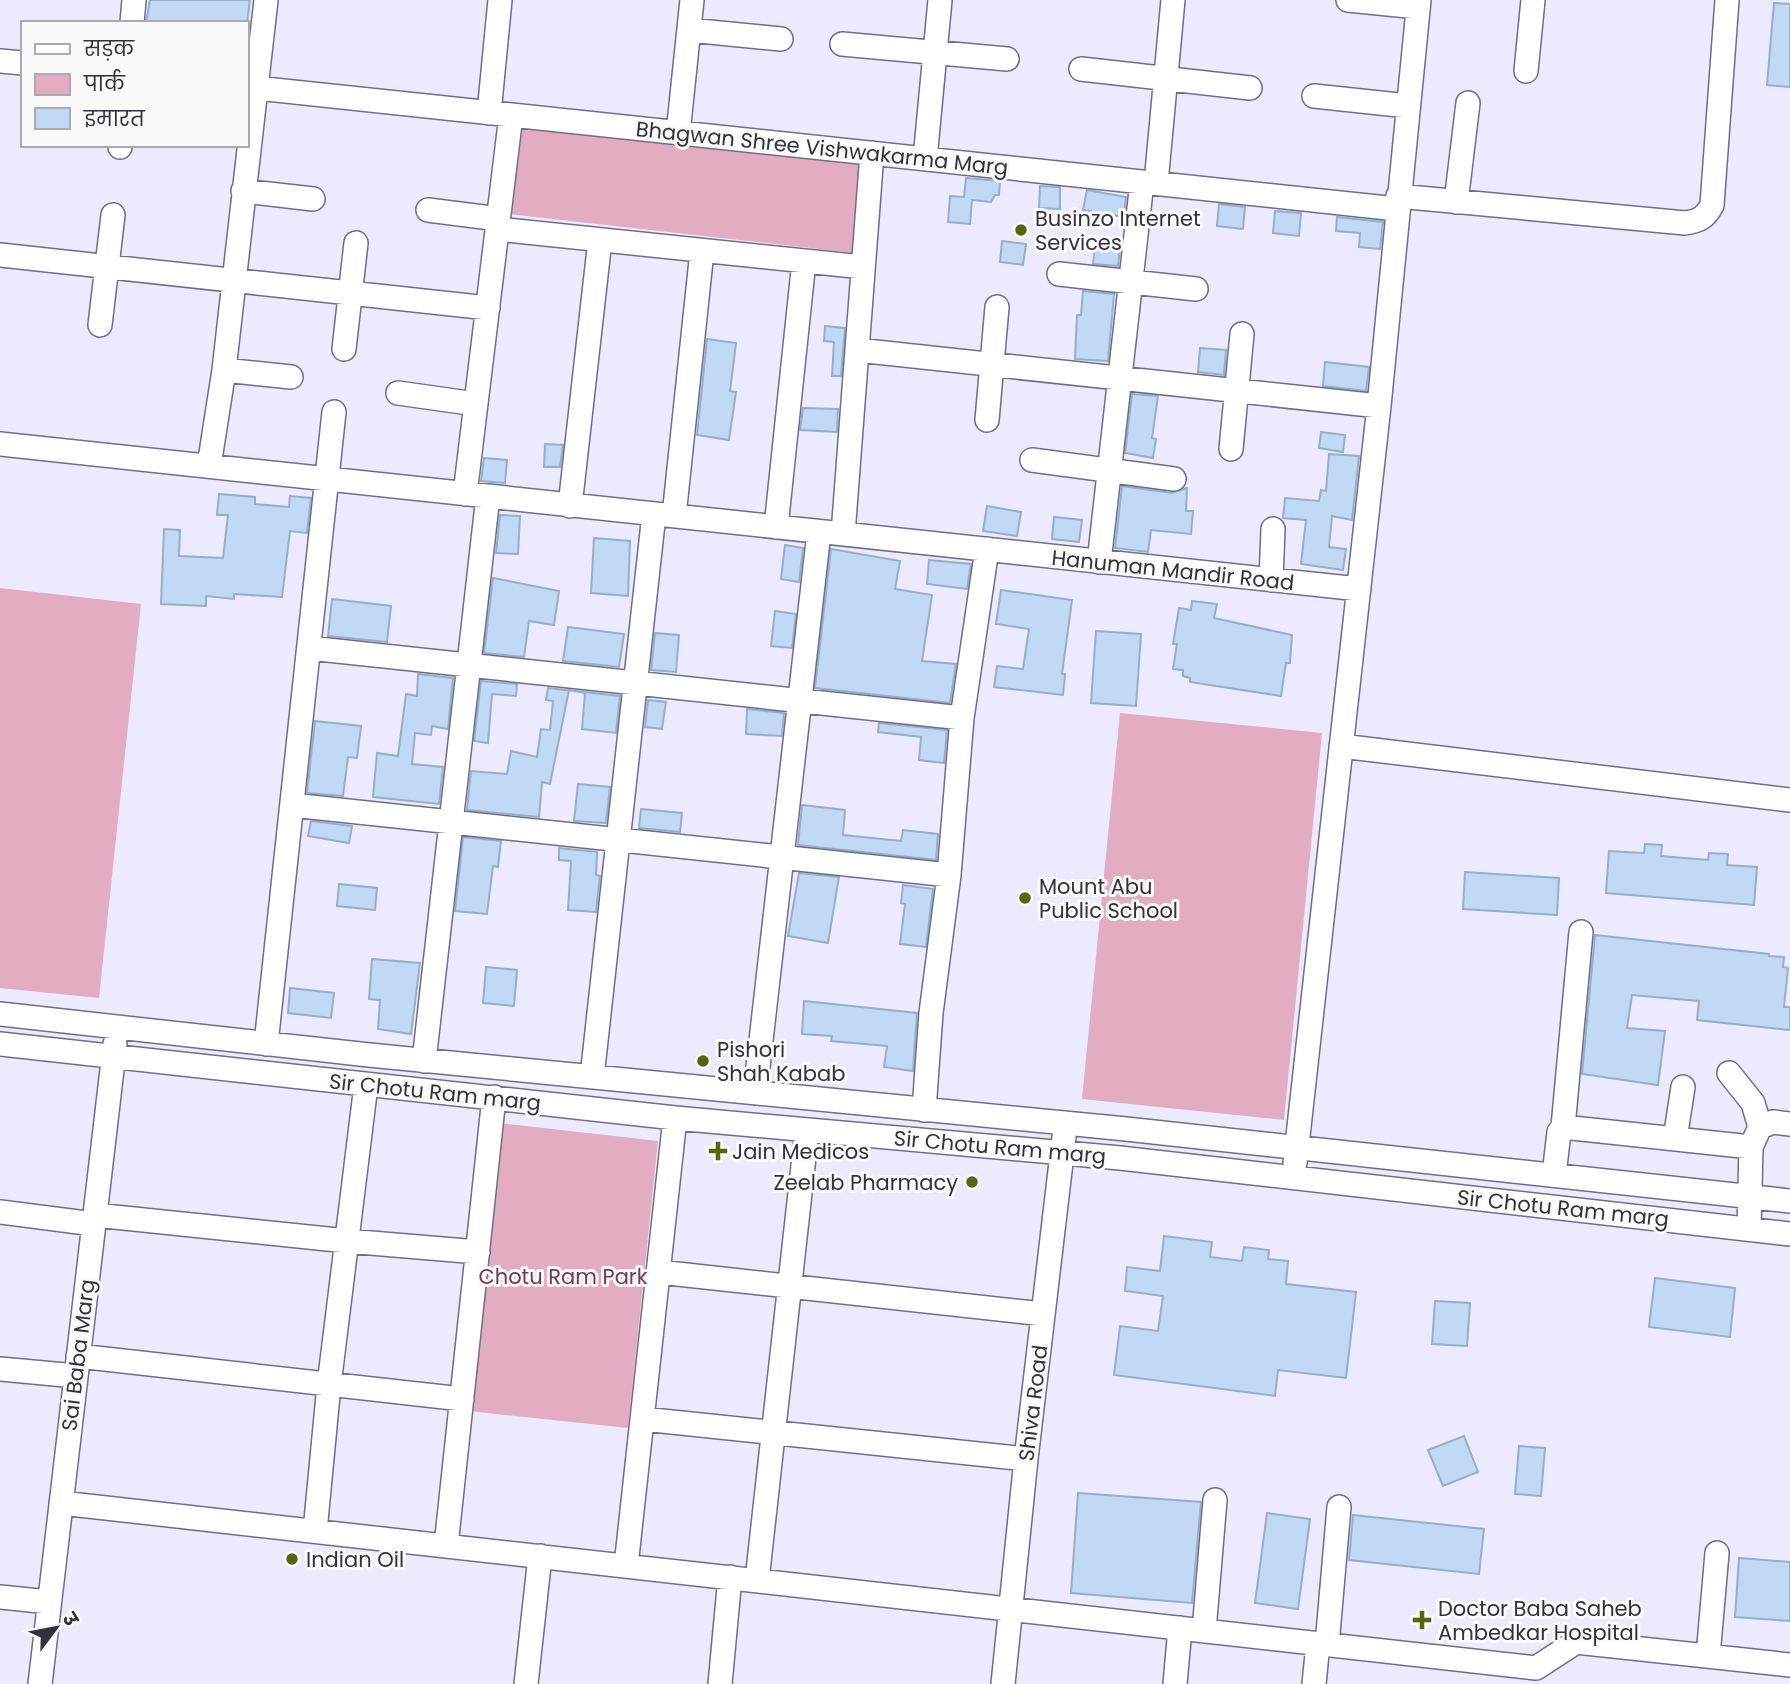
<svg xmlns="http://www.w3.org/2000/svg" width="1790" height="1684" font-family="Poppins,'Noto Sans Devanagari',sans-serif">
<rect width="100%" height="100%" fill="#ebeaff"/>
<path fill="#e4acc1" d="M 518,118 L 865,158 L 855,253 L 508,214 Z
M 0,588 L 141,604 L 99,998 L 0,988 Z
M 1120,713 L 1322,733 L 1284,1120 L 1082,1099 Z
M 499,1123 L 658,1141 L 628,1428 L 469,1411 Z"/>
<path fill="#c2d9f5" stroke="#97adc8" stroke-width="2" d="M 150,0 L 250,0 L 247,23 L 146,23 Z
M 1774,3 L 1790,4 L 1790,87 L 1767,85 Z
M 966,178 L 1000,181 L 999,195 L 995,195 L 991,202 L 972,200 L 970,224 L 948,222 L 950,196 L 964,197 Z
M 1040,186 L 1060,187 L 1060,209 L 1039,208 Z
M 1087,190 L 1126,197 L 1124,217 L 1083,210 Z
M 1219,204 L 1245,207 L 1243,229 L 1217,226 Z
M 1275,211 L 1301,213 L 1299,236 L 1273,233 Z
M 1337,217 L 1383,222 L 1380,249 L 1359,247 L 1360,233 L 1336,231 Z
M 1002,241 L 1026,244 L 1023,265 L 1000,262 Z
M 1095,246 L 1120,249 L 1118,266 L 1093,264 Z
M 1083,291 L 1114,294 L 1108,361 L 1075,359 L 1077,315 L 1081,315 Z
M 825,326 L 845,328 L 841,376 L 832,376 L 834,342 L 824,341 Z
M 707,339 L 736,343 L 730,391 L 736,392 L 729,440 L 697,435 Z
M 1200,348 L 1226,350 L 1224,375 L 1198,372 Z
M 1325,362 L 1369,367 L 1366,391 L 1323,386 Z
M 1132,394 L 1158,396 L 1152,438 L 1156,439 L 1153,458 L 1125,453 Z
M 803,408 L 838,409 L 837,432 L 800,430 Z
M 1321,432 L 1345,435 L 1343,452 L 1319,448 Z
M 545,444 L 563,445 L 560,467 L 544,467 Z
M 1329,454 L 1359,456 L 1352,520 L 1332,516 L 1329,547 L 1346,549 L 1343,570 L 1301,564 L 1306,520 L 1283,518 L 1285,498 L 1319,501 L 1321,490 L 1326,491 Z
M 484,458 L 507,460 L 505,483 L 481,481 Z
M 1122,486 L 1172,493 L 1187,488 L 1186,511 L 1193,511 L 1191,534 L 1151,530 L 1148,552 L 1115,548 Z
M 219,494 L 255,497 L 255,504 L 289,507 L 290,496 L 311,498 L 307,533 L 290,531 L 282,597 L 234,594 L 234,599 L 206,596 L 206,606 L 161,604 L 164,529 L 180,530 L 179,556 L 223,558 L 228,515 L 217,515 Z
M 987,506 L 1021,512 L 1017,536 L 983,531 Z
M 500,515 L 520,516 L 518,554 L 496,553 Z
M 1054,517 L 1082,520 L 1079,542 L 1052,539 Z
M 594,538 L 630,541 L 628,596 L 591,593 Z
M 785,545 L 803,548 L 799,582 L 781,579 Z
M 831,549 L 900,561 L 895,589 L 932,595 L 922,661 L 956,664 L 950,703 L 815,688 Z
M 929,560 L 971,564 L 967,589 L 927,584 Z
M 493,578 L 559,591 L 554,625 L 529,621 L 524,657 L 484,653 Z
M 1001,590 L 1072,600 L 1062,674 L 1065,674 L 1063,695 L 994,687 L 997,666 L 1023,669 L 1029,629 L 996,624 Z
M 332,599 L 391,606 L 387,642 L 328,636 Z
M 1192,601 L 1217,604 L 1214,618 L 1292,635 L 1290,663 L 1286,663 L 1281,696 L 1190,682 L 1190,678 L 1183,676 L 1183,670 L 1173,669 L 1177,644 L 1173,644 L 1179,608 L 1191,610 Z
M 775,611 L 796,614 L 792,648 L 771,646 Z
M 568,627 L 624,634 L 619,667 L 563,661 Z
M 1096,631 L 1141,634 L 1136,706 L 1091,703 Z
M 655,633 L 679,635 L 676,672 L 651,670 Z
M 418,674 L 453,678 L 448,729 L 432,726 L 431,735 L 415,733 L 412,764 L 443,767 L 439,804 L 373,797 L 377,753 L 398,756 L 406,694 L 417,696 Z
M 481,681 L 517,684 L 516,696 L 492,694 L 488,743 L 474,741 Z
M 548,688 L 620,696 L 616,733 L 582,729 L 585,693 L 569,690 L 550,784 L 542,782 L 539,817 L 467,810 L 471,771 L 507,774 L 511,751 L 537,757 L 541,729 L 550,730 L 553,701 L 546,700 Z
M 648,700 L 666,702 L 662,729 L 645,727 Z
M 747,709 L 784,713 L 782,736 L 746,734 Z
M 315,721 L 361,726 L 357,758 L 348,757 L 343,796 L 307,793 Z
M 879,723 L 947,730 L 944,763 L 919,760 L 921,737 L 878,732 Z
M 578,784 L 610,787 L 606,823 L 574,821 Z
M 802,805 L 845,810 L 843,835 L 901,841 L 903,830 L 938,834 L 936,860 L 798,845 Z
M 641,809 L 682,813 L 680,832 L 639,828 Z
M 311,821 L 352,826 L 349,843 L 308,836 Z
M 463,837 L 501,841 L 498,867 L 493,866 L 487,914 L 455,911 Z
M 1645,844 L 1662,845 L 1661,856 L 1708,860 L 1709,853 L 1728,854 L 1727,865 L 1757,867 L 1754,905 L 1606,893 L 1609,851 L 1644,853 Z
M 559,848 L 597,852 L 596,875 L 600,876 L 596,912 L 568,910 L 571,861 L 559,860 Z
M 1465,872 L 1559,878 L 1557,915 L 1463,909 Z
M 799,873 L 839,877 L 828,943 L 788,936 Z
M 339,884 L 377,888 L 375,910 L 337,906 Z
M 903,885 L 933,889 L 926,947 L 900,944 L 905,904 L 901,903 Z
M 1595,935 L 1769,954 L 1769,956 L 1784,957 L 1783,967 L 1788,968 L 1784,1007 L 1790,1007 L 1790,1030 L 1697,1020 L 1699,1001 L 1632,995 L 1627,1028 L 1665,1031 L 1658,1085 L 1582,1074 Z
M 372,959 L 420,963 L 411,1034 L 378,1029 L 380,1000 L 369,999 Z
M 486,967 L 517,970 L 514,1006 L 483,1003 Z
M 290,988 L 334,993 L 331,1018 L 288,1013 Z
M 804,1001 L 917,1013 L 913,1071 L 884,1067 L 887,1046 L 831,1041 L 832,1036 L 802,1034 Z
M 1164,1236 L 1212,1242 L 1210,1257 L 1242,1261 L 1244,1247 L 1269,1250 L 1268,1259 L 1288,1261 L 1286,1284 L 1356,1292 L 1346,1378 L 1278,1370 L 1275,1396 L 1114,1375 L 1120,1326 L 1158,1331 L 1163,1296 L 1125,1291 L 1127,1267 L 1160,1271 Z
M 1655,1278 L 1735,1288 L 1730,1337 L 1649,1327 Z
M 1435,1301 L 1470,1303 L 1467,1346 L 1432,1344 Z
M 1464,1436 L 1478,1472 L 1443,1486 L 1428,1450 Z
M 1519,1446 L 1545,1448 L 1541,1496 L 1515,1494 Z
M 1078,1493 L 1201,1502 L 1192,1603 L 1071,1593 Z
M 1267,1513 L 1310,1519 L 1298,1609 L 1255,1603 Z
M 1353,1515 L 1484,1529 L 1479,1574 L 1349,1560 Z
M 1739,1558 L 1790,1562 L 1790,1621 L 1735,1617 Z"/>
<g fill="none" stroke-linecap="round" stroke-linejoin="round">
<defs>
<path id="minor" d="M 1348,0 L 1418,7
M 132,23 L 134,0
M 689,30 L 781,39
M 842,44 L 1007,59
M 0,61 L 23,63
M 1081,69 L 1250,88
M 1526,71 L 1533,0
M 247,87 L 1397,209
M 1314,96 L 1408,106
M 489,113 L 500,0
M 678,133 L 692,0
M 120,147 L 120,145
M 925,159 L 940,0
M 1156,183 L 1173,0
M 243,191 L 313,199
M 1398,196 L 1685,223 C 1699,221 1705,218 1712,205 L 1727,0
M 1456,202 L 1468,103
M 428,210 L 499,219
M 497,229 L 863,267
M 0,255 L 488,308
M 1059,274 L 1196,289
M 100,325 L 113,215
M 344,349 L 356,243
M 857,350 L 1379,406
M 224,370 L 291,377
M 398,393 L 476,404
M 987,420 L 997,307
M 0,444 L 1359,589
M 1231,449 L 1242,334
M 1032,460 L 1174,479
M 209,466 L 224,370 L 266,0
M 465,494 L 511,115
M 570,506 L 600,240
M 674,516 L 702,251
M 776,527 L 804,261
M 843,534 L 872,153
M 1099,562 L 1142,182
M 1271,580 L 1273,529
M 309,648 L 962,718
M 1341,746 L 1790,800
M 292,805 L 949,875
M 0,1014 L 369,1055 L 1126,1129 L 1790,1201
M 0,1044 L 675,1118 L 1120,1158 L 1790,1234
M 266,1044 L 334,412
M 424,1061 L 488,496
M 1729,1073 L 1753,1103 L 1760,1127
M 592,1077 L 654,514
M 755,1093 L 819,532
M 924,1110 L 931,1013 L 949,875 L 962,718 L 987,549
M 1563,1127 L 1581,932
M 1675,1139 L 1683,1087
M 1295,1163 L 1379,406 L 1419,0
M 1554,1175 L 1559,1132 L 1563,1127 L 1751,1147
M 0,1212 L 94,1224
M 95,1215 L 347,1241 L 478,1252
M 1749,1229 L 1751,1147 L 1760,1127 L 1773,1122 L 1790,1124
M 659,1272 L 1043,1314
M 78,1356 L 462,1399
M 0,1369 L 76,1376
M 643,1419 L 1026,1459
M 61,1503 L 1536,1668 L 1576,1642 L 1790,1665
M 315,1531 L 329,1385 L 366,1085
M 446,1546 L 494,1097
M 626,1566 L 675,1118
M 757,1580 L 807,1130
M 0,1597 L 49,1602
M 1204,1631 L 1215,1500
M 1327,1645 L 1339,1507
M 1708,1656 L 1717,1553
M 40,1684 L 115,1044
M 526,1684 L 540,1556
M 720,1684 L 730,1577
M 1003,1684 L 1026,1459 L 1064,1137
M 1175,1684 L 1180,1628
M 1314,1684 L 1318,1644"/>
</defs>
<use href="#minor" stroke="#6f6d8b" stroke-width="26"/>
<use href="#minor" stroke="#fff" stroke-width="23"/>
</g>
<g fill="#54660f" stroke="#fafafa" stroke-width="2.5">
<circle cx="1021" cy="230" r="7"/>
<circle cx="1025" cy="898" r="7"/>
<circle cx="703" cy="1061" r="7"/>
<path d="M714.5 1140.5h7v7h7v7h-7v7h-7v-7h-7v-7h7z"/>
<circle cx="972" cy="1182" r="7"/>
<circle cx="292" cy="1559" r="7"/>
<path d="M1418.5 1609.5h7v7h7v7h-7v7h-7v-7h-7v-7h7z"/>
</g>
<g text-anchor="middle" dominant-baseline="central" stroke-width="6" stroke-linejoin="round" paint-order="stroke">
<g font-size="21" fill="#32313e" stroke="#fafafa">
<text transform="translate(822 148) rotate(6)">Bhagwan Shree Vishwakarma Marg</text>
<text transform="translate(1173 570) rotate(6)">Hanuman Mandir Road</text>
<text transform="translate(435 1092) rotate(6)">Sir Chotu Ram marg</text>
<text transform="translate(1000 1147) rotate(5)">Sir Chotu Ram marg</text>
<text transform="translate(1563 1208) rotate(6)">Sir Chotu Ram marg</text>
<text transform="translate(78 1355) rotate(-83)">Sai Baba Marg</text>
<text transform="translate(1033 1403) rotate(-83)">Shiva Road</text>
</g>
<g font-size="21" fill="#32313e" stroke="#fafafa" text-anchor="start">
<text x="1035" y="218">Businzo Internet<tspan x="1035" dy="24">Services</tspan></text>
<text x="1039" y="886">Mount Abu<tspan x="1039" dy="24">Public School</tspan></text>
<text x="717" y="1049">Pishori<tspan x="717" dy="24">Shah Kabab</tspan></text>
<text x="732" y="1151">Jain Medicos</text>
<text x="958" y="1182" text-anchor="end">Zeelab Pharmacy</text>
<text x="306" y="1559">Indian Oil</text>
<text x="1438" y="1608">Doctor Baba Saheb<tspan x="1438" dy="24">Ambedkar Hospital</tspan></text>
</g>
<g font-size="21" fill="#793554" stroke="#fafafa">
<text x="563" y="1276">Chotu Ram Park</text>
</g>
</g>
<rect x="21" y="21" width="228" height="126" fill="#fafafa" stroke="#aaaaaf" stroke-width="2"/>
<rect x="35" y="44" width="35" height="10" fill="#ffffff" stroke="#aaaaaf" stroke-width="2"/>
<text x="84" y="56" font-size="21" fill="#32313e">सड़क</text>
<rect x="35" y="74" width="35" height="21" fill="#e4acc1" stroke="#aaaaaf" stroke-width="2"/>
<text x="84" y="91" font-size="21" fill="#32313e">पार्क</text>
<rect x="35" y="108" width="35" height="21" fill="#c2d9f5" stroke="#aaaaaf" stroke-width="2"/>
<text x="84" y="126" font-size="21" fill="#32313e">इमारत</text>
<g transform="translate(56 1628) rotate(58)" stroke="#fafafa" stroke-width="5" paint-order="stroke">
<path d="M0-5L12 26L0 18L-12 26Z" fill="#32313e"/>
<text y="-10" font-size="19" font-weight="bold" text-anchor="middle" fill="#32313e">उ</text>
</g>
</svg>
